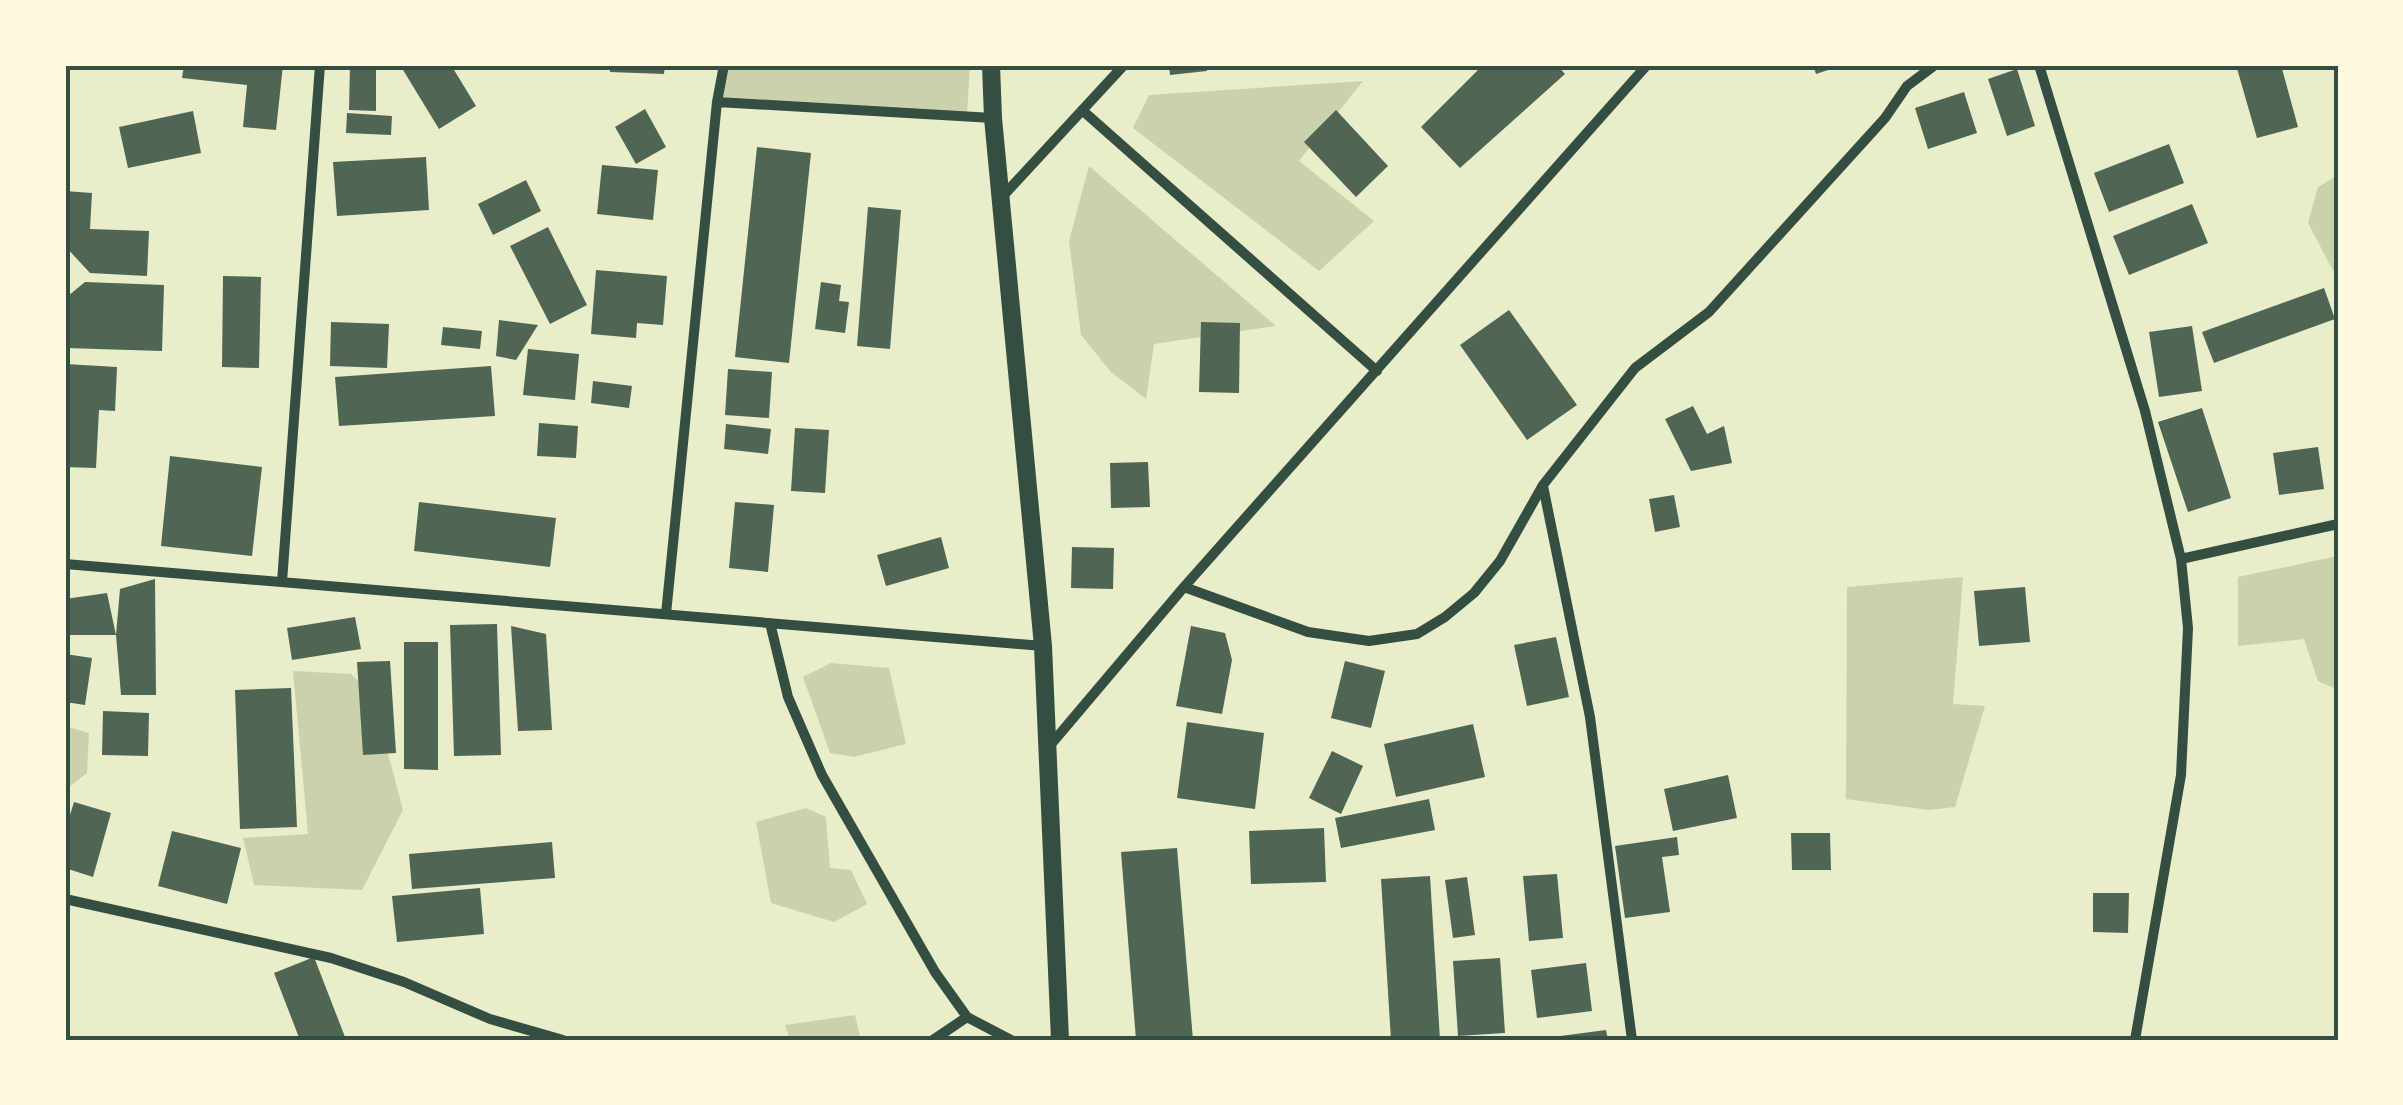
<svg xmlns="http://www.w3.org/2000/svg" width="2403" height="1105" font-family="Arial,sans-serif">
<rect width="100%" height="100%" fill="#e9edc9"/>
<path fill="#cad2ad" d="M 724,65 L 970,65 L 967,116 L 717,102 Z
M 1363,81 L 1299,161 L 1374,221 L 1319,271 L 1133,128 L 1149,95 Z
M 1089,166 L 1276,326 L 1154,344 L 1146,399 L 1111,372 L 1081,335 L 1069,241 Z
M 2338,175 L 2338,280 L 2308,223 L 2318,187 Z
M 2338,556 L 2338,690 L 2318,681 L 2304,639 L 2238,646 L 2238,577 Z
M 1963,577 L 1953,704 L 1985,706 L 1955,807 L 1929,810 L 1846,799 L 1847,587 Z
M 831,663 L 889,668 L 906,744 L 854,757 L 830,753 L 803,677 Z
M 293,671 L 351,674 L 372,694 L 403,810 L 362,890 L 254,885 L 243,838 L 308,834 Z
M 65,726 L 89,733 L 87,773 L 65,790 Z
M 806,808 L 826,817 L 830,868 L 851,870 L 867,904 L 834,922 L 771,903 L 756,822 Z
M 855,1015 L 861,1040 L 790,1040 L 785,1025 Z"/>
<path fill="#4f6655" d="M 184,65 L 283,65 L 276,130 L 243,127 L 247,85 L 182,78 Z
M 350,65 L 376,65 L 376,111 L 349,110 Z
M 400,65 L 451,65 L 476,106 L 439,129 Z
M 610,65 L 665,65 L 664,74 L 610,72 Z
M 1169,65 L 1206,65 L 1207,71 L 1170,75 Z
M 1483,65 L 1557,65 L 1565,74 L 1460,168 L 1421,127 Z
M 1813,65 L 1840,65 L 1840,66 L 1816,74 Z
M 2236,65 L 2281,65 L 2298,127 L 2257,138 Z
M 2017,69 L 2035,126 L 2007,136 L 1988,79 Z
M 1964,92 L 1977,133 L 1928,149 L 1915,108 Z
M 645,109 L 666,147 L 636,164 L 615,127 Z
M 1336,110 L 1388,166 L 1356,197 L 1304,142 Z
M 193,111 L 201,153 L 128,168 L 119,127 Z
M 347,113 L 392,116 L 391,135 L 346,133 Z
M 2169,144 L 2184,183 L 2109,212 L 2094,173 Z
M 757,147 L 811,153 L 789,363 L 735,357 Z
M 426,157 L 429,210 L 337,216 L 333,162 Z
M 602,165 L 658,170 L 653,220 L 597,214 Z
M 526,180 L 541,211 L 493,235 L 478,204 Z
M 65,191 L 92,193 L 90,229 L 149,231 L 147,276 L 90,273 L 65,246 Z
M 2192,204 L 2208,243 L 2129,275 L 2113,236 Z
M 868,207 L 901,210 L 890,349 L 857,346 Z
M 548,227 L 587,305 L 550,324 L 510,246 Z
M 596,270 L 667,276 L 663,325 L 637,323 L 636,338 L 591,334 Z
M 223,276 L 261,277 L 259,368 L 222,367 Z
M 85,282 L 164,285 L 162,351 L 66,348 L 68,296 Z
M 821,282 L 841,285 L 839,301 L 849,302 L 845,333 L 815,329 Z
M 2324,288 L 2335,319 L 2214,363 L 2202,332 Z
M 1509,310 L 1577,405 L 1527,440 L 1460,345 Z
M 499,320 L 538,325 L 516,360 L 496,356 Z
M 331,322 L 389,324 L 387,368 L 330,366 Z
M 1201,322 L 1240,323 L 1239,393 L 1199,392 Z
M 2192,326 L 2202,391 L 2159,397 L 2149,332 Z
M 443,327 L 482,331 L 480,349 L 441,345 Z
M 528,349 L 579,354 L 575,400 L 523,395 Z
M 65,364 L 117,367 L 115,411 L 99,410 L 96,468 L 65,467 Z
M 491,366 L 495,416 L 339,426 L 335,377 Z
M 728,369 L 772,372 L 769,418 L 725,415 Z
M 593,381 L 632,386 L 629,408 L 591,403 Z
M 1693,406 L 1707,434 L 1724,426 L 1732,463 L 1691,471 L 1665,419 Z
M 2202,408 L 2231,498 L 2188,512 L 2158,422 Z
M 539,423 L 578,426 L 576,458 L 537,456 Z
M 726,424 L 771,429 L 768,454 L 724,449 Z
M 795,428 L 829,430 L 825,493 L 791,491 Z
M 2318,447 L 2324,489 L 2279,495 L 2273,453 Z
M 170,456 L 262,467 L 252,556 L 161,546 Z
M 1148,462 L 1150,507 L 1111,508 L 1110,463 Z
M 1674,495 L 1680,527 L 1655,532 L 1649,499 Z
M 419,502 L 556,518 L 550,567 L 414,551 Z
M 735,502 L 774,505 L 768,572 L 729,568 Z
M 941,537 L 949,568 L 886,586 L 877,555 Z
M 1072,547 L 1114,548 L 1113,589 L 1071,588 Z
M 155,579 L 156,695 L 121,695 L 116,635 L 120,589 Z
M 2025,587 L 2030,642 L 1979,646 L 1974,591 Z
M 107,593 L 116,635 L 65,635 L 65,599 Z
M 355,617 L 361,649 L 292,660 L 287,628 Z
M 497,624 L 501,755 L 454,756 L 450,625 Z
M 511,626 L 546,634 L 552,730 L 518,731 Z
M 1191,626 L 1225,633 L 1232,660 L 1222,714 L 1176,706 Z
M 1556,637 L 1569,697 L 1527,706 L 1514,645 Z
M 404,642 L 438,642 L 438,770 L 404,769 Z
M 65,654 L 92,658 L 85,705 L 65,702 Z
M 390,661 L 396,753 L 363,755 L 357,662 Z
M 1345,661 L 1385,671 L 1371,728 L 1331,718 Z
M 291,688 L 297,827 L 240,829 L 235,690 Z
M 103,711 L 149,713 L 148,756 L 102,755 Z
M 1187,722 L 1264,733 L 1255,809 L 1177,798 Z
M 1473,724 L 1485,777 L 1396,797 L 1384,744 Z
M 1332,751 L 1363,766 L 1341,814 L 1309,798 Z
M 1728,775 L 1737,818 L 1673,831 L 1664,789 Z
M 1429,799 L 1435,830 L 1341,848 L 1335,818 Z
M 74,802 L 111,813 L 93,877 L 65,868 L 65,831 Z
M 1324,828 L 1326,882 L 1251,884 L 1249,831 Z
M 172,831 L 241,848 L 227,904 L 158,886 Z
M 1791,833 L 1830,833 L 1831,870 L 1792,870 Z
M 1677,837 L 1679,855 L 1662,857 L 1670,912 L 1625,918 L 1615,846 Z
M 552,842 L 555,878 L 412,889 L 409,854 Z
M 1177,848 L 1193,1040 L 1136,1040 L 1121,852 Z
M 1557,874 L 1563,938 L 1529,941 L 1523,876 Z
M 1430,876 L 1440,1040 L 1391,1040 L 1381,879 Z
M 1467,877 L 1475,935 L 1453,938 L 1445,880 Z
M 480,888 L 484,934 L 397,942 L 392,896 Z
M 2093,893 L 2129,893 L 2128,933 L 2093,932 Z
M 314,957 L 345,1037 L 337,1040 L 300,1040 L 274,973 Z
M 1500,958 L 1505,1033 L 1458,1036 L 1453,961 Z
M 1586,963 L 1592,1011 L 1537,1018 L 1531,970 Z
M 1606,1030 L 1608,1040 L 1546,1040 L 1545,1038 Z"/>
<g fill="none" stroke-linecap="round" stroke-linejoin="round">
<path stroke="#344e41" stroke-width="10" d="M 2039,65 L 2145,411 L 2181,559 L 2188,628 L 2181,775 L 2135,1040
M 717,102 L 993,118
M 1082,110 L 1377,371
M 1002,197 L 1124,65
M 1543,486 L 1590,717 L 1632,1040
M 2181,559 L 2338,524
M 65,564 L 1043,646
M 282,582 L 320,65
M 1184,587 L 1308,632 L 1369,641 L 1417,634 L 1445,617 L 1474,593 L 1500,561 L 1543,485 L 1635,368 L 1709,312 L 1885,118 L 1907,86 L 1935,65
M 666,614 L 717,102 L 724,65
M 770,623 L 788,697 L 822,775 L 935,972 L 967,1017 L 1011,1040
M 1047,749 L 1184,587 L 1647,65
M 65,899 L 331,958 L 404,982 L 490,1019 L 563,1040
M 933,1040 L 967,1017"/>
<path stroke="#344e41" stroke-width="18" d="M 991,65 L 993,118 L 1043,646 L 1060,1040"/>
</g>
<rect width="2403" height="1105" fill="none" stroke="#fefae0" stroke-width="135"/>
<rect x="68" y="68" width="2268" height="970" fill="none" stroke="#344e41" stroke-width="4"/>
</svg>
